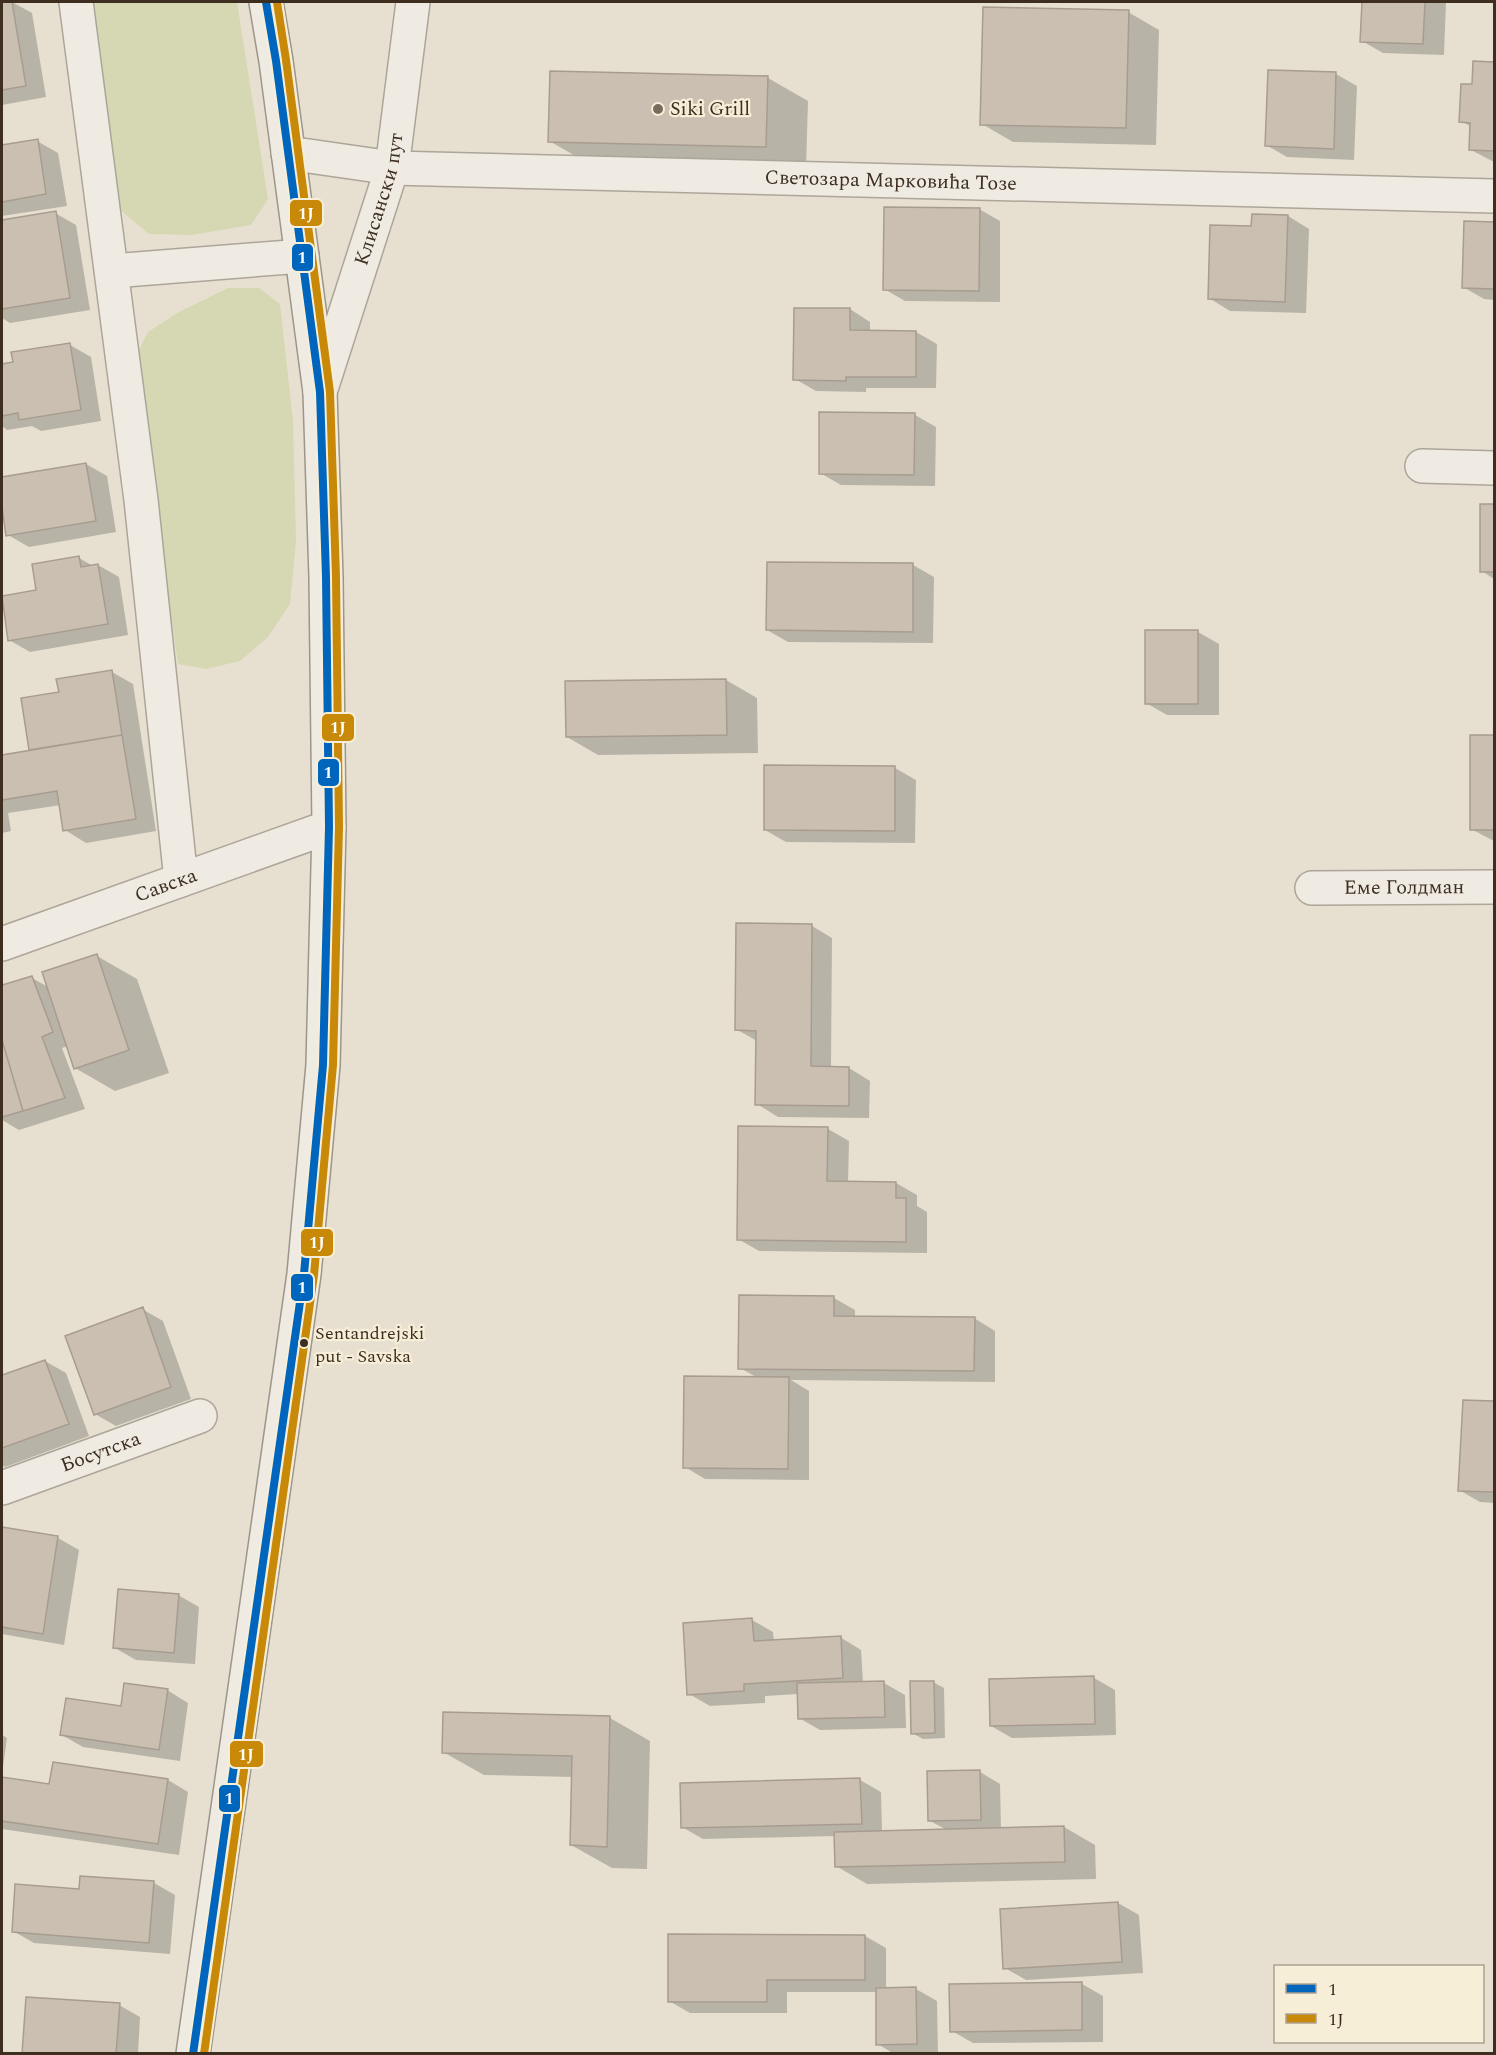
<svg xmlns="http://www.w3.org/2000/svg" width="1496" height="2055" font-family="Spectral,serif">
<rect width="100%" height="100%" fill="#e7e0d1"/>
<path fill="#d6d7b3" d="M 93,2 L 237,2 L 268,199 L 251,225 L 191,235 L 149,234 L 119,209 Z
M 228,288 L 259,288 L 280,304 L 293,421 L 296,542 L 290,604 L 268,637 L 240,661 L 206,669 L 178,664 L 135,358 L 148,332 L 179,312 Z"/>
<path fill="#0003" d="M 12,2 L 32,13 L 46,97 L 2,105 L 2,3 Z
M 1363,2 L 1446,2 L 1444,55 L 1383,53 L 1362,41 Z
M 1128,12 L 1159,30 L 1156,145 L 1013,142 L 982,124 Z
M 1474,63 L 1494,64 L 1494,162 L 1471,150 L 1472,127 L 1461,121 L 1473,86 Z
M 1269,71 L 1336,74 L 1357,86 L 1354,160 L 1287,157 L 1266,145 Z
M 768,78 L 808,101 L 806,169 L 590,164 L 549,141 Z
M 37,141 L 58,153 L 67,206 L 2,216 L 2,146 Z
M 979,209 L 1000,221 L 1000,302 L 905,301 L 884,289 Z
M 55,213 L 76,225 L 90,310 L 10,323 L 2,318 L 2,221 Z
M 1253,215 L 1288,216 L 1309,229 L 1306,313 L 1230,311 L 1209,298 L 1253,228 Z
M 1466,223 L 1494,224 L 1494,300 L 1484,299 L 1463,287 Z
M 850,309 L 870,322 L 870,332 L 916,332 L 937,344 L 936,388 L 866,388 L 866,392 L 816,391 L 795,379 Z
M 70,345 L 91,357 L 101,421 L 41,431 L 32,426 L 7,430 L 2,426 L 2,365 L 15,363 Z
M 915,415 L 936,427 L 935,486 L 841,485 L 820,473 Z
M 86,464 L 107,476 L 116,532 L 29,547 L 8,535 L 2,497 L 2,478 Z
M 1482,506 L 1494,506 L 1494,579 L 1482,571 Z
M 79,558 L 93,566 L 98,565 L 119,577 L 128,635 L 30,652 L 9,640 L 2,598 L 38,592 Z
M 913,565 L 934,577 L 933,643 L 788,642 L 767,630 Z
M 1198,632 L 1219,644 L 1219,715 L 1167,715 L 1146,703 Z
M 112,672 L 133,684 L 156,831 L 86,843 L 65,830 L 61,805 L 8,813 L 11,831 L 2,833 L 2,756 L 31,751 L 23,699 L 60,694 Z
M 726,680 L 757,698 L 758,753 L 598,755 L 567,737 L 567,682 Z
M 1471,737 L 1494,737 L 1494,841 L 1471,829 Z
M 895,768 L 916,780 L 915,843 L 786,842 L 765,830 Z
M 812,926 L 832,938 L 831,1068 L 849,1068 L 870,1081 L 869,1118 L 778,1117 L 757,1104 L 757,1041 L 736,1029 Z
M 97,956 L 137,979 L 169,1073 L 115,1091 L 75,1068 L 68,1046 L 62,1048 L 85,1109 L 19,1130 L 2,1120 L 2,987 L 32,978 L 48,987 Z
M 828,1129 L 849,1141 L 848,1183 L 896,1183 L 917,1195 L 917,1206 L 927,1212 L 927,1253 L 759,1251 L 738,1239 Z
M 834,1298 L 855,1310 L 855,1317 L 974,1318 L 995,1331 L 995,1382 L 791,1380 L 809,1391 L 809,1480 L 705,1479 L 685,1467 L 758,1378 L 740,1368 Z
M 142,1309 L 163,1321 L 191,1399 L 116,1426 L 95,1414 Z
M 45,1361 L 66,1373 L 89,1436 L 5,1467 L 2,1465 L 2,1377 Z
M 1464,1401 L 1494,1402 L 1494,1503 L 1480,1502 L 1459,1490 Z
M 2,1529 L 58,1538 L 79,1550 L 64,1645 L 2,1634 Z
M 178,1595 L 199,1607 L 195,1664 L 136,1660 L 115,1648 Z
M 752,1620 L 773,1632 L 774,1642 L 840,1637 L 861,1650 L 863,1683 L 884,1683 L 905,1695 L 906,1728 L 820,1730 L 799,1718 L 798,1694 L 765,1696 L 765,1703 L 710,1706 L 689,1694 Z
M 1094,1678 L 1115,1690 L 1116,1735 L 1012,1738 L 991,1726 Z
M 933,1682 L 944,1688 L 945,1738 L 923,1739 L 912,1733 Z
M 167,1690 L 188,1703 L 180,1761 L 83,1747 L 62,1735 Z
M 610,1718 L 650,1741 L 647,1869 L 612,1868 L 571,1845 L 573,1777 L 484,1775 L 443,1752 Z
M 2,1735 L 7,1738 L 2,1774 Z
M 980,1772 L 1000,1784 L 1001,1829 L 1064,1827 L 1095,1845 L 1096,1879 L 867,1884 L 836,1866 L 835,1836 L 703,1839 L 682,1827 L 860,1780 L 881,1792 L 882,1832 L 947,1830 L 930,1821 Z
M 2,1778 L 51,1786 L 168,1780 L 188,1792 L 179,1855 L 2,1829 Z
M 154,1883 L 175,1895 L 170,1954 L 34,1943 L 13,1931 L 80,1891 Z
M 1118,1903 L 1139,1915 L 1143,1973 L 1026,1980 L 1005,1968 L 1001,1911 Z
M 865,1936 L 886,1948 L 886,1989 L 916,1989 L 937,2001 L 938,2054 L 894,2054 L 878,2044 L 877,1992 L 787,1992 L 787,2013 L 690,2013 L 669,2001 Z
M 1082,1984 L 1103,1996 L 1103,2042 L 973,2043 L 952,2031 Z
M 119,2005 L 140,2017 L 138,2054 L 23,2054 Z"/>
<path fill="#cbbfb2" stroke="#a89c90" stroke-width="1.5" d="M 2,2 L 12,2 L 26,86 L 2,90 Z
M 1362,2 L 1425,2 L 1423,44 L 1360,42 Z
M 983,7 L 1129,10 L 1126,128 L 980,125 Z
M 1473,61 L 1494,62 L 1494,151 L 1469,150 L 1470,123 L 1459,122 L 1461,84 L 1472,84 Z
M 1268,70 L 1336,72 L 1334,149 L 1265,146 Z
M 550,71 L 768,76 L 766,147 L 548,142 Z
M 38,139 L 46,194 L 2,202 L 2,145 Z
M 884,207 L 980,208 L 979,291 L 883,290 Z
M 56,211 L 70,298 L 2,309 L 2,220 Z
M 1252,214 L 1288,215 L 1285,302 L 1208,299 L 1210,225 L 1251,226 Z
M 1464,221 L 1494,222 L 1494,289 L 1462,288 Z
M 794,308 L 850,308 L 850,330 L 916,331 L 916,377 L 846,377 L 846,381 L 793,380 Z
M 70,343 L 81,410 L 19,420 L 18,413 L 2,416 L 2,364 L 13,362 L 11,352 Z
M 819,412 L 915,413 L 914,475 L 819,474 Z
M 86,463 L 96,521 L 6,536 L 2,507 L 2,477 Z
M 1480,504 L 1494,504 L 1494,572 L 1480,572 Z
M 79,556 L 81,567 L 98,564 L 108,624 L 8,641 L 2,596 L 36,590 L 32,564 Z
M 767,562 L 913,563 L 913,632 L 766,630 Z
M 1145,630 L 1198,630 L 1198,704 L 1145,704 Z
M 112,670 L 122,735 L 29,750 L 21,698 L 59,692 L 56,679 Z
M 726,679 L 727,735 L 566,737 L 565,681 Z
M 122,735 L 136,819 L 63,831 L 57,791 L 2,800 L 2,755 Z
M 1470,735 L 1494,735 L 1494,830 L 1470,830 Z
M 764,765 L 895,766 L 895,831 L 764,830 Z
M 736,923 L 812,924 L 811,1066 L 849,1067 L 849,1106 L 755,1105 L 756,1031 L 735,1030 Z
M 97,954 L 129,1050 L 74,1069 L 42,972 Z
M 32,976 L 53,1032 L 42,1037 L 65,1098 L 23,1111 L 2,1040 L 2,985 Z
M 2,1040 L 23,1111 L 2,1117 Z
M 738,1126 L 828,1127 L 827,1181 L 896,1182 L 896,1198 L 906,1198 L 906,1242 L 737,1240 Z
M 739,1295 L 834,1296 L 834,1316 L 975,1317 L 974,1371 L 738,1369 Z
M 143,1307 L 171,1387 L 94,1415 L 65,1336 Z
M 45,1360 L 69,1424 L 2,1448 L 2,1375 Z
M 684,1376 L 789,1377 L 788,1469 L 683,1468 Z
M 1463,1400 L 1494,1401 L 1494,1492 L 1458,1491 Z
M 2,1527 L 58,1536 L 43,1634 L 2,1627 Z
M 118,1589 L 179,1594 L 174,1653 L 113,1648 Z
M 752,1618 L 754,1641 L 841,1636 L 843,1678 L 744,1684 L 744,1691 L 687,1695 L 683,1623 Z
M 1094,1676 L 1095,1724 L 990,1726 L 989,1679 Z
M 884,1681 L 885,1717 L 798,1719 L 797,1683 Z
M 910,1681 L 934,1681 L 935,1733 L 911,1734 Z
M 124,1683 L 168,1689 L 159,1750 L 60,1735 L 66,1698 L 121,1706 Z
M 443,1712 L 610,1716 L 607,1847 L 570,1845 L 572,1756 L 442,1753 Z
M 53,1762 L 168,1779 L 158,1844 L 2,1821 L 2,1777 L 49,1784 Z
M 980,1770 L 981,1820 L 928,1821 L 927,1771 Z
M 860,1778 L 862,1824 L 681,1828 L 680,1783 Z
M 1064,1826 L 1065,1862 L 835,1867 L 834,1832 Z
M 80,1876 L 154,1881 L 149,1943 L 12,1932 L 15,1884 L 79,1889 Z
M 1118,1902 L 1122,1962 L 1003,1969 L 1000,1909 Z
M 668,1934 L 865,1935 L 865,1980 L 767,1980 L 767,2002 L 668,2002 Z
M 1082,1982 L 1082,2030 L 950,2032 L 949,1984 Z
M 916,1987 L 917,2044 L 876,2045 L 876,1988 Z
M 26,1997 L 120,2003 L 116,2054 L 22,2054 Z"/>
<g fill="none" stroke-linecap="round" stroke-linejoin="round">
<defs>
<g id="minor">
<path d="M 76,2 L 141,500 L 181,880"/>
<path id="s1" d="M 288,153 L 392,168 L 1494,196"/>
<path d="M 112,271 L 302,256"/>
<path id="s2" d="M 320,392 L 392,168 L 413,2"/>
<path d="M 1422,466 L 1494,468"/>
<path id="s3" d="M 1312,888 L 1494,887"/>
<path id="s4" d="M 2,944 L 329,827"/>
<path id="s5" d="M 2,1488 L 200,1416"/>
</g>
<path id="secondary" d="M 193,2054 L 304,1274 L 323,1065 L 329,827 L 326,577 L 320,392 L 276,61 L 266,2"/>
</defs>
<use href="#minor" stroke="#ada599" stroke-width="36"/>
<use href="#secondary" stroke="#9c958a" stroke-width="36"/>
<use href="#minor" stroke="#efebe3" stroke-width="33"/>
<use href="#secondary" stroke="#efebe3" stroke-width="33"/>
<defs>
<path id="bus-1" d="M 193,2054 L 304,1274 L 323,1065 L 329,827 L 326,577 L 320,392 L 276,61 L 266,2"/>
<path id="bus-2" d="M 204,2054 L 314,1275 L 333,1065 L 339,827 L 336,577 L 330,392 L 286,60 L 277,2"/>
</defs>
<use href="#bus-1" stroke="#f7eed8" stroke-width="12"/>
<use href="#bus-2" stroke="#f7eed8" stroke-width="12"/>
<use href="#bus-1" stroke="#0065bd" stroke-width="8"/>
<use href="#bus-2" stroke="#c88808" stroke-width="8"/>
</g>
<circle fill="#786c5e" stroke="#f7eed8" stroke-width="2" cx="658" cy="109" r="6"/>
<circle fill="#3d2e20" stroke="#f7eed8" stroke-width="2" cx="304" cy="1343" r="5"/>
<g text-anchor="middle" dominant-baseline="central" stroke-width="4.5" stroke-linejoin="round" paint-order="stroke">
<g font-size="18" fill="#3d2e20" stroke="#f7eed8" text-anchor="start">
<text x="315" y="1333">Sentandrejski<tspan x="315" dy="23">put - Savska</tspan></text>
</g>
<g font-size="20" fill="#3d2e20" stroke="#f7eed8" text-anchor="start">
<text x="670" y="109">Siki Grill</text>
</g>
<g font-size="20" fill="#3d2e20" stroke="#f7eed8">
<text stroke="none"><textPath href="#s1" startOffset="604">Светозара Марковића Тозе</textPath></text>
<text stroke="none"><textPath href="#s2" startOffset="202">Клисански пут</textPath></text>
<text stroke="none"><textPath href="#s4" startOffset="174">Савска</textPath></text>
<text stroke="none"><textPath href="#s3" startOffset="92">Еме Голдман</textPath></text>
<text stroke="none"><textPath href="#s5" startOffset="105">Босутска</textPath></text>
</g>
</g>
<g stroke="#f7eed8" stroke-width="2">
<rect x="289" y="199" width="34" height="28" rx="6" fill="#c88808"/>
<rect x="291" y="243" width="23" height="29" rx="6" fill="#0065bd"/>
<rect x="321" y="713" width="34" height="29" rx="6" fill="#c88808"/>
<rect x="317" y="758" width="23" height="29" rx="6" fill="#0065bd"/>
<rect x="300" y="1228" width="34" height="29" rx="6" fill="#c88808"/>
<rect x="290" y="1273" width="24" height="29" rx="6" fill="#0065bd"/>
<rect x="229" y="1740" width="35" height="28" rx="6" fill="#c88808"/>
<rect x="218" y="1784" width="23" height="29" rx="6" fill="#0065bd"/>
</g>
<g font-size="16" text-anchor="middle" font-weight="bold" fill="#fff">
<text x="306" y="219">1J</text>
<text x="302" y="263">1</text>
<text x="338" y="733">1J</text>
<text x="328" y="778">1</text>
<text x="317" y="1248">1J</text>
<text x="302" y="1293">1</text>
<text x="246" y="1760">1J</text>
<text x="229" y="1804">1</text>
</g>
<rect width="1496" height="2055" fill="none" stroke="#3d2e20" stroke-width="6"/>
<rect x="1274" y="1965" width="210" height="78" fill="#f7eed8" stroke="#ada18e" stroke-width="1.5"/>
<rect x="1286" y="1984" width="30" height="9" fill="#0065bd" stroke="#ada18e" stroke-width="1.5"/>
<text x="1328" y="1995" font-size="18" fill="#3d2e20">1</text>
<rect x="1286" y="2014" width="30" height="9" fill="#c88808" stroke="#ada18e" stroke-width="1.5"/>
<text x="1328" y="2025" font-size="18" fill="#3d2e20">1J</text>
</svg>
